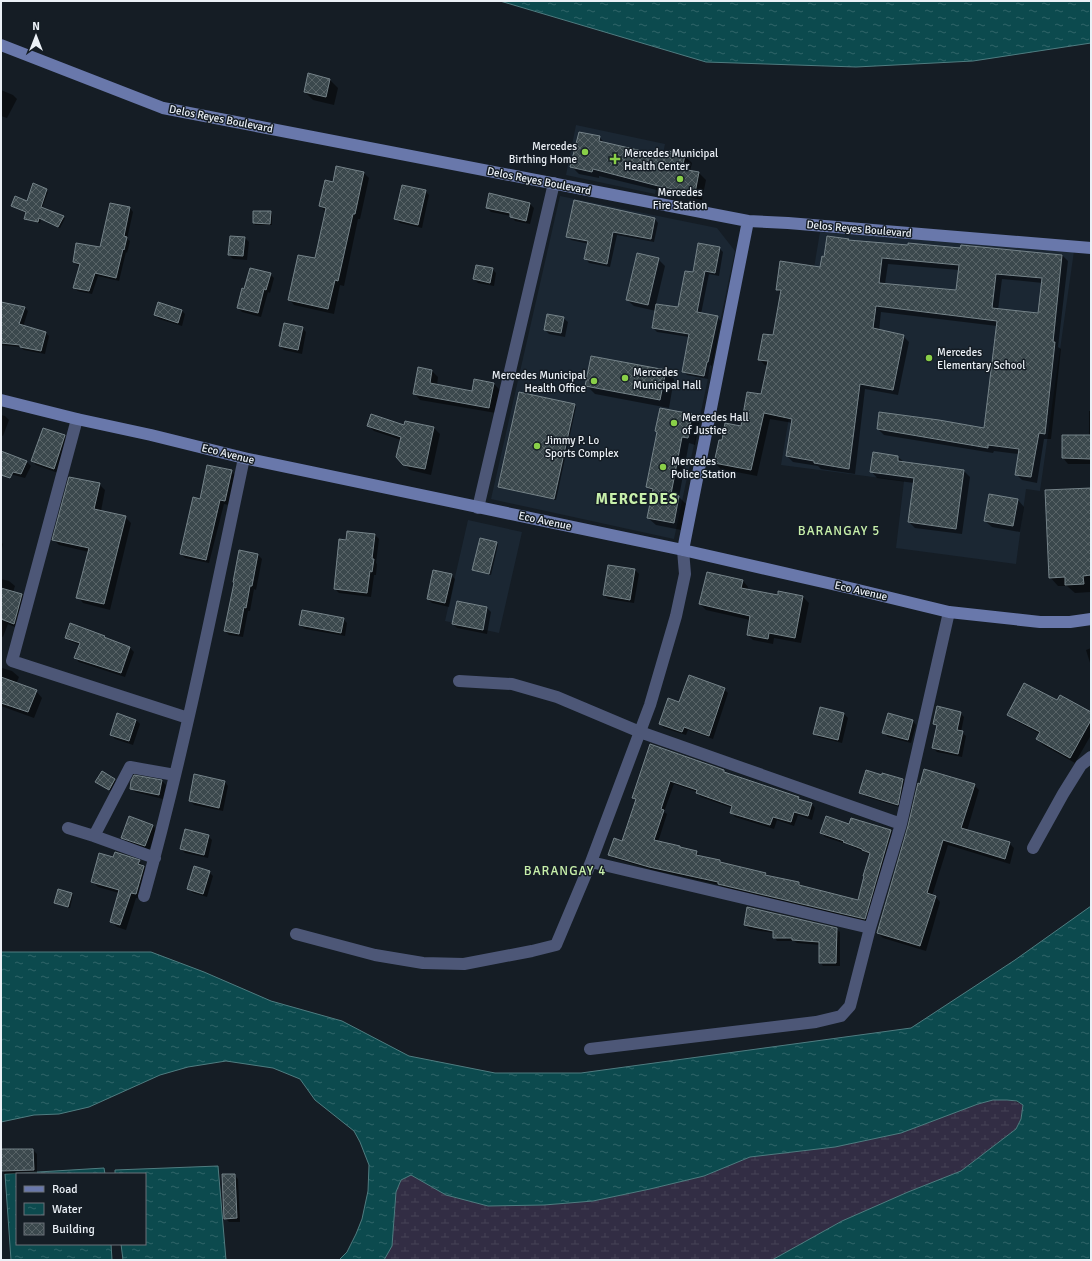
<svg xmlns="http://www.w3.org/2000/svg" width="1092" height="1261" font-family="Signika,sans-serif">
<defs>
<pattern id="wetland-marsh" width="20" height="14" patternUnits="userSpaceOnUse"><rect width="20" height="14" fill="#322d44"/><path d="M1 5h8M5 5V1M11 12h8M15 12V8" fill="none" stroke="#464256"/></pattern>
<pattern id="water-ripples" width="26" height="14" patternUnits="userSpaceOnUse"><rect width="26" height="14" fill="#0c4a4e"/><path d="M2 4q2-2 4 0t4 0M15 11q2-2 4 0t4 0" fill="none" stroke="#306468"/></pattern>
<pattern id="building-cross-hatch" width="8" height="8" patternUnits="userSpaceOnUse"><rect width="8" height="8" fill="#3b484d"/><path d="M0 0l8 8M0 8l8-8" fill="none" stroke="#586367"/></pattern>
</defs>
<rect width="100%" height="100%" fill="#151d25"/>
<path fill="#1b2733" d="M 576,125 L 665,144 L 655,194 L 566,175 Z
M 560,196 L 717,228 L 735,251 L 674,539 L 491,499 Z
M 820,232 L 1074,251 L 1040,491 L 1026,489 L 1016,564 L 896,548 L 904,481 L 781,465 Z
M 468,520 L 522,532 L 499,633 L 445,621 Z"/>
<path fill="url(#wetland-marsh)" d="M 993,1100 C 1004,1100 1014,1099 1023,1105 L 1021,1119 L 1016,1129 L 961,1171 L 908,1192 L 842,1221 L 772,1260 L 384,1260 L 392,1246 L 396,1192 L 401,1180 L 411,1175 L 446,1195 L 488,1206 L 544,1205 L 593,1201 L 650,1189 L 704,1176 L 750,1157 L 835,1147 L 901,1133 L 978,1104 Z"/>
<path fill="url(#water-ripples)" stroke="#4f7c80" d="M 500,1 L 1091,1 L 1091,43 L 973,61 L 856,67 L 706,62 Z
M 1091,906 L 1091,1260 L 772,1260 L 842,1221 L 908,1192 L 961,1171 L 1016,1129 L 1021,1119 L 1023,1105 L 1017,1101 L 1007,1100 L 993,1100 L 978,1104 L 901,1133 L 835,1147 L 750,1157 L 704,1176 L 650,1189 L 593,1201 L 544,1205 L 488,1206 L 446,1195 L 411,1175 L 401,1180 L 396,1192 L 392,1246 L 384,1260 L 339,1260 L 347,1252 L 356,1234 L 362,1219 L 368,1191 L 369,1165 L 360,1142 L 354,1131 L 315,1100 L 300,1079 L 273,1068 L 226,1061 L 188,1067 L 160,1075 L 89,1107 L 59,1114 L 34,1115 L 1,1122 L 1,952 L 151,952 L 204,972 L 271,1001 L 342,1021 L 409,1056 L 495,1073 L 581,1073 L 911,1028 L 1015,960 Z
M 218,1166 L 226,1260 L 123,1260 L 121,1244 L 145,1244 L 145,1174 L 115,1174 L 115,1170 Z
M 104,1168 L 105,1174 L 17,1174 L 17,1244 L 111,1244 L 112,1260 L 11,1260 L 5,1174 Z"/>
<path fill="#0007" fill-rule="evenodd" d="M 330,80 L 338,88 L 334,105 L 313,100 L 305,92 Z
M 1,90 L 13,95 L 17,99 L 7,118 L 1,116 Z
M 599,137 L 605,143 L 669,158 L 685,156 L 692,163 L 690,171 L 699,173 L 706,180 L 702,200 L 669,193 L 599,176 L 599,178 L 579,174 L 572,167 Z
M 364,173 L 369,178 L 360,219 L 358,219 L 344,286 L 340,285 L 334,314 L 294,305 L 289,299 L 316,259 L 326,212 L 320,206 Z
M 46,190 L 48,192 L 42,208 L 65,218 L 60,228 L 41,219 L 40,223 L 27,220 L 26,218 L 26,213 L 14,207 L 28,203 Z
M 425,191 L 429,195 L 422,228 L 400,223 L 396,219 Z
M 490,194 L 530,204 L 534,208 L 530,224 L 515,221 L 511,216 L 491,212 L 487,208 Z
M 130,208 L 133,212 L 127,239 L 130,241 L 127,253 L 126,252 L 119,281 L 98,276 L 92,294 L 78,291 L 74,288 L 80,266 L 77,265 L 74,262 L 101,248 Z
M 270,212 L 272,214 L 272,225 L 255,225 L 254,223 Z
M 655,219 L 658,223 L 654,242 L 617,235 L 610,267 L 589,263 L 586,259 L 589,244 L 571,240 L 567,236 Z
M 245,238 L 249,242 L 247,260 L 233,259 L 229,255 Z
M 849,241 L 1062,255 L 1068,261 L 1058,347 L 1061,349 L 1051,439 L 1044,439 L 1037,483 L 1022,480 L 1016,474 L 1019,454 L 994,451 L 993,453 L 884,435 L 878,429 L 985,429 L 997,326 L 881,312 L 879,331 L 903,336 L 909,342 L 898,395 L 865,389 L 855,474 L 821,469 L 818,466 L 793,462 L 787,456 L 793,423 L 770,419 L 757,476 L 721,469 L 715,463 L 723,442 L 742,427 L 762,396 L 768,366 L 765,365 L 759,359 L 774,337 L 782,294 L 777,289 L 821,268 L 825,258 ZM 888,264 L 959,270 L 957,291 L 885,284 ZM 1002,279 L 1043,283 L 1039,315 L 998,310 Z
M 719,248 L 723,252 L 719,276 L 709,274 L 701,314 L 717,317 L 721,321 L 712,366 L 710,365 L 708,379 L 687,375 L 683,371 L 689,337 L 657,332 L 653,328 L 656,311 L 634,306 L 627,300 L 658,259 L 665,266 L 656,304 L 679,308 L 693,273 Z
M 492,269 L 496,273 L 494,286 L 478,283 L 474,279 Z
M 270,274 L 274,278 L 270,293 L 268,292 L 261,317 L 242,312 L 238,308 L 245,290 Z
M 1,304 L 25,308 L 28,311 L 23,327 L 46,333 L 49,336 L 45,354 L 24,350 L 21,347 L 1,345 Z
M 181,310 L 185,314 L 182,326 L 159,319 L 155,315 Z
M 563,318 L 568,322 L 565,337 L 549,334 L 545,330 Z
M 302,328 L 306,332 L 302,354 L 284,350 L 280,346 Z
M 418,369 L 432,371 L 438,377 L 437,386 L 473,392 L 494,384 L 500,390 L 496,413 L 420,400 L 414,393 Z
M 665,371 L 674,379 L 669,408 L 595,394 L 586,385 Z
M 575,405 L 576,407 L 556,500 L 501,488 L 499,487 Z
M 661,409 L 692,415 L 699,423 L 695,445 L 689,443 L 679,497 L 686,504 L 681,530 L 656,525 L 648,518 L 653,493 L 647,487 L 658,433 Z
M 1089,411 L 1091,411 L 1091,464 L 1068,464 L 1063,458 L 1089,436 Z
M 1,415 L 5,416 L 9,420 L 3,436 L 1,435 Z
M 405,422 L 434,428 L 440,434 L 431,475 L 410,470 L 404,464 L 401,440 L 374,431 L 368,425 L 404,426 Z
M 64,436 L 68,440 L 58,473 L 36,465 L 32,461 Z
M 11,456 L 27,462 L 31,466 L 25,478 L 10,474 Z
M 898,457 L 904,462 L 964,471 L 970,477 L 962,534 L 915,528 L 909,522 L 914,483 L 877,478 L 871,471 Z
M 231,471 L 235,475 L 229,505 L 224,504 L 209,563 L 185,558 L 181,554 L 201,500 Z
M 99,484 L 105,490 L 101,511 L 125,517 L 131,523 L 110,610 L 83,603 L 78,597 L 89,552 L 59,545 L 53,539 Z
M 1091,489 L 1091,592 L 1075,593 L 1067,586 L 1058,586 L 1050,577 Z
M 990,495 L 1018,500 L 1024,507 L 1020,532 L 992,527 L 985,521 Z
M 375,535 L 379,539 L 376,563 L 377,564 L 376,575 L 374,575 L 371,597 L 339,593 L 335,589 L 347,541 Z
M 481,539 L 497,543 L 498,545 L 491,575 L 475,571 L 473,569 Z
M 1,542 L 3,544 L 1,553 Z
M 258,555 L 262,559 L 256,590 L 254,589 L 250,611 L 248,611 L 243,637 L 229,635 L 225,631 Z
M 635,570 L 639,574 L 634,603 L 608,599 L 604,595 Z
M 451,575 L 455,579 L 449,607 L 432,603 L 428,599 Z
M 1,579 L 9,581 L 15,586 L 13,592 L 22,595 L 28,600 L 20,629 L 8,624 L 3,637 L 1,636 Z
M 743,581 L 748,587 L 747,590 L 778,596 L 779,593 L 803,597 L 809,603 L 801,643 L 774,638 L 773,644 L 753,640 L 748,635 L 750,620 L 706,610 L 700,604 Z
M 487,608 L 491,612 L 487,634 L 457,628 L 453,624 Z
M 343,619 L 347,623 L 345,636 L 305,629 L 300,625 Z
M 104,636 L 107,639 L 130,648 L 134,652 L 125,677 L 79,662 L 75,658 L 80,645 L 70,641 L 66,637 Z
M 1091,648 L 1091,666 L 1086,650 Z
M 2,668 L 12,671 L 19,677 L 16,684 L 36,691 L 42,698 L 34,718 L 1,706 L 1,671 Z
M 724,689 L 728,693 L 713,739 L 688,730 L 686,735 L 664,728 L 660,724 L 680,703 Z
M 1058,702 L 1091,713 L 1091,735 L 1075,763 L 1043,745 L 1037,739 L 1040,734 L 1014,720 L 1008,715 Z
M 820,708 L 844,714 L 848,718 L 842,743 L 818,737 L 814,733 Z
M 960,713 L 964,717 L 961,732 L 966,736 L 962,757 L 937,752 L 933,748 L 938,728 L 934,724 Z
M 136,720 L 140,724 L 133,745 L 115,739 L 111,735 Z
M 912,720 L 916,725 L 911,743 L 888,737 L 884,733 Z
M 650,746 L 724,771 L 727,774 L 798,798 L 802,801 L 812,804 L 815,808 L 812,820 L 798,815 L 794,826 L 777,820 L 774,829 L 735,817 L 731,813 L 732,808 L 701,797 L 697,793 L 697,792 L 674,784 L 664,812 L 667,814 L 658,842 L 696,852 L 700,856 L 700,857 L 720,861 L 723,864 L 765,874 L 768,876 L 799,883 L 803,887 L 859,901 L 871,855 L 846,844 L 825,837 L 821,833 L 850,826 L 852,819 L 891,831 L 895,835 L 869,922 L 723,888 L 720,885 L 653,870 L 613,858 L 610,854 L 623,842 L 637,801 L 634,798 Z
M 102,772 L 116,781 L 111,791 L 96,782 Z
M 883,775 L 903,780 L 907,784 L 902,808 L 864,796 L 860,792 L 883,776 Z
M 162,781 L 166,785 L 163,799 L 135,792 L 131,788 Z
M 224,781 L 228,786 L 223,811 L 194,805 L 190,801 Z
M 974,785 L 979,790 L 967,831 L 1009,843 L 1014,848 L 1010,864 L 948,845 L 932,896 L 935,896 L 940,902 L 926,951 L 883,938 L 878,933 Z
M 153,826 L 157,830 L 149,850 L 126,841 L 122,837 Z
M 208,836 L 212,840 L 208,858 L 185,853 L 181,849 Z
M 114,859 L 139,861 L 149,873 L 142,899 L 136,898 L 126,930 L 117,927 L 111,921 L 119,893 L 98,887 L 92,881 Z
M 209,872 L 213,876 L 207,897 L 193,893 L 189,889 Z
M 72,894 L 73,895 L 70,908 L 57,904 L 55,902 Z
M 745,925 L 836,929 L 840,932 L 840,966 L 823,966 L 820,962 L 820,945 L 797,943 L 794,941 L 777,941 L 774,937 L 774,933 L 749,929 Z
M 1,1150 L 33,1150 L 37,1154 L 37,1174 L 5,1174 L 1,1170 Z
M 234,1175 L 238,1179 L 240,1222 L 229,1222 L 225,1218 Z"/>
<path fill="url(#building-cross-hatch)" stroke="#758389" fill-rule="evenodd" d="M 308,73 L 330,79 L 326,97 L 304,92 Z
M 579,132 L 600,136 L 599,141 L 668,157 L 669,151 L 685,155 L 682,169 L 699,172 L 695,193 L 662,187 L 593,169 L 592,172 L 570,167 Z
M 336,166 L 364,172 L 355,214 L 353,214 L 338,281 L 335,280 L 328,309 L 288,300 L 298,255 L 315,258 L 326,208 L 319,206 L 325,180 L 333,182 Z
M 33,183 L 47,189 L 41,207 L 64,216 L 58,227 L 39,218 L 38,222 L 24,219 L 26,212 L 11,206 L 15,196 L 27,201 Z
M 402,185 L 426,190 L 418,225 L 394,219 Z
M 489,193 L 530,203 L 526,221 L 510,217 L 510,213 L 486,208 Z
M 574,200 L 655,218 L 651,239 L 613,232 L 607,264 L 584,259 L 588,241 L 566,237 Z
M 110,203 L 130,207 L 124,236 L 127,237 L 124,250 L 123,249 L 116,278 L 95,273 L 89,291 L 73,288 L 80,264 L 73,262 L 76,243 L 100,247 Z
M 253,211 L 271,211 L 270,224 L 253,223 Z
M 230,236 L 245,237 L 243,256 L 228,255 Z
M 827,236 L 849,239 L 848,240 L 908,245 L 908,243 L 960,248 L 961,245 L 1062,255 L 1053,342 L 1055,342 L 1045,434 L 1039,433 L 1031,477 L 1015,475 L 1019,449 L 988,445 L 988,448 L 877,429 L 879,412 L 939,420 L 984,428 L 997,321 L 876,306 L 873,328 L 904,335 L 893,390 L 860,384 L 849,469 L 814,463 L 814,461 L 786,456 L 792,419 L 764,413 L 751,470 L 714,463 L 719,440 L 722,440 L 725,423 L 741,426 L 747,392 L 761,394 L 768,361 L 758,360 L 763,334 L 773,335 L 781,290 L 776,290 L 780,261 L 820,267 L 822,256 L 824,257 ZM 882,258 L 959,265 L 956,290 L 879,283 ZM 996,274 L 1042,278 L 1038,313 L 992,308 Z
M 698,243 L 720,247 L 715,273 L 705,271 L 697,312 L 718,316 L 708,362 L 707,362 L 704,376 L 682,372 L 689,334 L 652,328 L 656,304 L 678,307 L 685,271 L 693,272 Z
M 637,253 L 659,258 L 648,305 L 626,300 Z
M 476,265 L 493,268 L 490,283 L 473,279 Z
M 250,268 L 271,273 L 266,290 L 264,289 L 258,313 L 237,308 L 242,288 L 244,289 Z
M 1,302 L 25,307 L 19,324 L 46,332 L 41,351 L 20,347 L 20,345 L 1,343 Z
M 158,302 L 182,310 L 178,323 L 154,315 Z
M 547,314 L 564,317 L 561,333 L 544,330 Z
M 284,323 L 303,327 L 298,350 L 279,346 Z
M 591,356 L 666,370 L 660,400 L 585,386 Z
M 418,367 L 432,370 L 430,383 L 472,391 L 474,379 L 494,383 L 489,408 L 413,394 Z
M 519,392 L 575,404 L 554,499 L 498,487 Z
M 660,408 L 692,414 L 688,438 L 682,437 L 671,494 L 679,496 L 674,523 L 647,518 L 653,489 L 646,487 L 657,432 L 655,431 Z
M 371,414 L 404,425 L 405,421 L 434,427 L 425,469 L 403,465 L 396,457 L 401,437 L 367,426 Z
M 43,428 L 65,435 L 54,469 L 31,461 Z
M 1062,435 L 1091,435 L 1091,459 L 1062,458 Z
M 1,451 L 27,461 L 21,474 L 13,472 L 10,478 L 1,475 Z
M 873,452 L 898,456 L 898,461 L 964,470 L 956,529 L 908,522 L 914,478 L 870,472 Z
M 207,465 L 232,470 L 225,501 L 220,500 L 206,560 L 180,554 L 193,497 L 200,499 Z
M 69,477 L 100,483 L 94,509 L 126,516 L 104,604 L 76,598 L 89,548 L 52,540 Z
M 1091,488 L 1091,575 L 1083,576 L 1084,584 L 1065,585 L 1065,577 L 1049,578 L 1045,490 Z
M 989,494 L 1018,499 L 1013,526 L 984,521 Z
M 347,531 L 375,534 L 372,559 L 374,559 L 372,572 L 370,571 L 367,593 L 334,589 L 339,539 L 346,540 Z
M 480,538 L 497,542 L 489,574 L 472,570 Z
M 239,550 L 258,554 L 252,586 L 250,586 L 246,608 L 244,607 L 239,634 L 224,631 L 234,583 L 233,582 Z
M 608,565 L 635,569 L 630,600 L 603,595 Z
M 433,570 L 452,574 L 445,603 L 427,599 Z
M 707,572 L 743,580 L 741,588 L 778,595 L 778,591 L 803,596 L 795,638 L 769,633 L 768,639 L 747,635 L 750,616 L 699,604 Z
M 1,588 L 22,594 L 14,624 L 1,619 Z
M 457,601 L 487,607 L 483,630 L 452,624 Z
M 302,610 L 344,618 L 341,633 L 299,625 Z
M 70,623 L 105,636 L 104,637 L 130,647 L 121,673 L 74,658 L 80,643 L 65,638 Z
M 689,675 L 725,688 L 709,736 L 684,727 L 682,732 L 659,724 L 668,698 L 679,702 Z
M 1,677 L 37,690 L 28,712 L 1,703 Z
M 1024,683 L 1057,700 L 1060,695 L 1091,712 L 1091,720 L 1070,758 L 1036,739 L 1040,732 L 1007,715 Z
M 937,706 L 961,712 L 957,730 L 963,731 L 958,754 L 932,748 L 937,725 L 933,724 Z
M 820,707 L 844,713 L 838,740 L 813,734 Z
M 117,713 L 136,720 L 129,741 L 110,735 Z
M 888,713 L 913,720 L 908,740 L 882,733 Z
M 650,744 L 724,770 L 724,772 L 799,797 L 798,799 L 812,803 L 808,816 L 794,812 L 791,822 L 773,817 L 770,825 L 730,813 L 732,806 L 696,793 L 697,790 L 670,781 L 661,809 L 664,810 L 654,840 L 680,846 L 680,847 L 697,851 L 696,855 L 720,860 L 720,862 L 766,873 L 765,875 L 799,882 L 799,885 L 858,900 L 864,876 L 863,876 L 870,853 L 862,850 L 862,849 L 843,842 L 844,841 L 820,833 L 826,816 L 849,824 L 851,818 L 891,830 L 865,919 L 718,884 L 718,882 L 649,867 L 608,855 L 614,838 L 622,841 L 636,799 L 632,798 Z
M 924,769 L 975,784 L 961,828 L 1010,842 L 1005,859 L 943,840 L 927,893 L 936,896 L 920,946 L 877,933 L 908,826 L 918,783 L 920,784 Z
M 866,770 L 882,775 L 882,773 L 903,779 L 898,805 L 859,793 Z
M 102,771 L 115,779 L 109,790 L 95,782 Z
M 194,774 L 225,781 L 219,808 L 189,801 Z
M 134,775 L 162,780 L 159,795 L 130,789 L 131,781 Z
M 129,816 L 153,825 L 145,846 L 121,838 Z
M 185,829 L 209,835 L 204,855 L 180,849 Z
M 115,852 L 140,860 L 138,864 L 144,866 L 136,894 L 131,893 L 120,925 L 110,922 L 119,890 L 91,882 L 99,853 L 113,857 Z
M 194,866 L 210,871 L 203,894 L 187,889 Z
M 58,889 L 72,893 L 68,907 L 54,903 Z
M 747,907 L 837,928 L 836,963 L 819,963 L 819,942 L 792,940 L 792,938 L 773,938 L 773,931 L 744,925 Z
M 1,1149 L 33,1149 L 34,1170 L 1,1171 Z
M 222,1174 L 235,1174 L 237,1218 L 224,1219 Z"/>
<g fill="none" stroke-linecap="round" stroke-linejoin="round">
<path stroke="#4d5777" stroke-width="12" d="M 77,419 L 12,661 L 188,718
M 478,508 L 554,183
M 459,681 L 512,684 L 557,697 L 640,732 L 901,824
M 68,828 L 94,836 L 155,858
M 94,836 L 130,767 L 175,775
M 1033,848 L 1063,794 L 1081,765 L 1091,757
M 591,862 L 870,928 L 901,824 L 949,612
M 144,896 C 184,752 213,605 244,458
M 296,934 L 375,955 L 423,963 L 464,964 L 532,951 L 556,945 L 591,862 L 650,705 L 676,616 L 685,574 L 683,550
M 590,1049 L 816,1022 L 841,1016 L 850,1006 L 870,928"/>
<path stroke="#6978ab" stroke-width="12" d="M 1,45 L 163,108 L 748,221 L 788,223 L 1091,248
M 1,400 L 77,419 L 151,435 L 244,458 L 683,550 L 854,589 L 949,612 L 1040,622 L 1070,622 L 1091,619
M 683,550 L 748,221"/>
</g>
<g fill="#89cf48" stroke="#151d25" stroke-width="1.5">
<circle cx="585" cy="152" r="4"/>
<path d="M613 153h4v4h4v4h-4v4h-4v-4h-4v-4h4z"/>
<circle cx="680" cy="179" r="4"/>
<circle cx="929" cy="358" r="4"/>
<circle cx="625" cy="378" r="4"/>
<circle cx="594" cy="381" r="4"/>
<circle cx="674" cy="423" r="4"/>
<circle cx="537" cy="446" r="4"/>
<circle cx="663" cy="467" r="4"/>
</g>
<g text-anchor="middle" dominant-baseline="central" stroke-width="3" stroke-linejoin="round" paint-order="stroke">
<g font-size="11" fill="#ebf0f6" stroke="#151d25">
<text transform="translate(221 119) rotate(11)">Delos Reyes Boulevard</text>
<text transform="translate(539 181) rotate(11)">Delos Reyes Boulevard</text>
<text transform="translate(859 229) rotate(5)">Delos Reyes Boulevard</text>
<text transform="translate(228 454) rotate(14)">Eco Avenue</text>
<text transform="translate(545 521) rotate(12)">Eco Avenue</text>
<text transform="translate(861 591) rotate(13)">Eco Avenue</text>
</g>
<g font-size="11" fill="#ebf0f6" stroke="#151d25" text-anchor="start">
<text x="577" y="146" text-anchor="end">Mercedes<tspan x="577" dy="13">Birthing Home</tspan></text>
<text x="624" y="153">Mercedes Municipal<tspan x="624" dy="13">Health Center</tspan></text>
<text x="680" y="192" text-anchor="middle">Mercedes<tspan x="680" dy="13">Fire Station</tspan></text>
<text x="937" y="352">Mercedes<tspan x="937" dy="13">Elementary School</tspan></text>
<text x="633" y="372">Mercedes<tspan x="633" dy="13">Municipal Hall</tspan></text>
<text x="586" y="375" text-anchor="end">Mercedes Municipal<tspan x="586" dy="13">Health Office</tspan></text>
<text x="682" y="417">Mercedes Hall<tspan x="682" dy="13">of Justice</tspan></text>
<text x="545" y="440">Jimmy P. Lo<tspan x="545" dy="13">Sports Complex</tspan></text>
<text x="671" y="461">Mercedes<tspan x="671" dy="13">Police Station</tspan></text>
</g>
<g font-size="13" letter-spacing="1" fill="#c7efaa" stroke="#151d25">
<text x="839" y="531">BARANGAY 5</text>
<text x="565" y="871">BARANGAY 4</text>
</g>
<g font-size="15" font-weight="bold" letter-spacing="1" fill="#c7efaa" stroke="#151d25">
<text x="637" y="499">MERCEDES</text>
</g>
</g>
<rect width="1092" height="1261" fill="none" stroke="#ebf0f6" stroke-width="4"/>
<rect x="16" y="1173" width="130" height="72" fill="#151d25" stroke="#6b7179"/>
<rect x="24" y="1186" width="20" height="6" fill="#6978ab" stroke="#6b7179"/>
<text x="52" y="1193" font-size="12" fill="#ebf0f6">Road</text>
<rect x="24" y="1203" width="20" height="12" fill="url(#water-ripples)" stroke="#6b7179"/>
<text x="52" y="1213" font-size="12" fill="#ebf0f6">Water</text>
<rect x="24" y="1223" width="20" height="12" fill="url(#building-cross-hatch)" stroke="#6b7179"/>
<text x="52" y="1233" font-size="12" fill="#ebf0f6">Building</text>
<g transform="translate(36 36)" stroke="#151d25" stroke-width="3" paint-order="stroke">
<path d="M0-3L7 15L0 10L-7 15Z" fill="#ebf0f6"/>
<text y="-6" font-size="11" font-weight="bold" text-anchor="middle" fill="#ebf0f6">N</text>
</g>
</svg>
